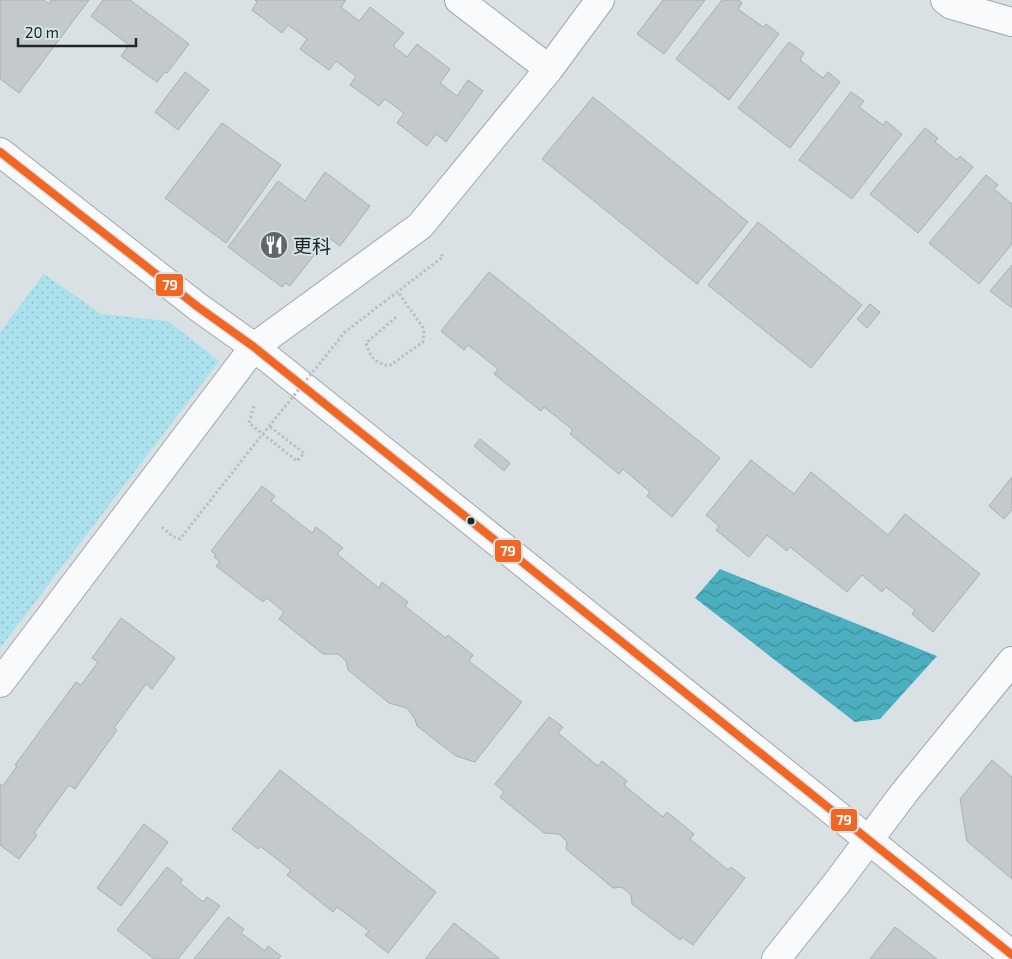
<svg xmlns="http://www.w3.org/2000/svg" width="1012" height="959" font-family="'Exo 2','Noto Sans JP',sans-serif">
<defs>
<pattern id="park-dots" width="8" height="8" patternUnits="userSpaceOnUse" patternTransform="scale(1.25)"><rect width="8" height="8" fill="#abe0ed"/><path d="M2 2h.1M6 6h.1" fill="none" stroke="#93c0cb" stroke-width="1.8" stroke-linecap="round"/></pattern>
<pattern id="water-waves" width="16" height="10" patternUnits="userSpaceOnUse" patternTransform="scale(1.25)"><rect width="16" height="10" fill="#4cafc0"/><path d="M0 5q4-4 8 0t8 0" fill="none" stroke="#3f8e9c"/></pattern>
</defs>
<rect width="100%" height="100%" fill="#d9e1e4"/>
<path fill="url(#park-dots)" d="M 44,274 L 101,314 L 168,321 L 219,361 L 0,648 L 0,332 Z"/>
<path fill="url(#water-waves)" d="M 720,569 L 937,656 L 880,719 L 855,722 L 695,598 Z"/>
<path fill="#c4cacc" stroke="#a9b0b1" d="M 0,0 L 44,0 L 49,4 L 51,0 L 89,0 L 19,93 L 0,79 Z
M 103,0 L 130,0 L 189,44 L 167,73 L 165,72 L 157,82 L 121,56 L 129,45 L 91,16 Z
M 255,0 L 346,0 L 341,7 L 359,21 L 370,7 L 404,33 L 393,46 L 407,57 L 417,44 L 450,69 L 440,83 L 457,96 L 468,80 L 483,91 L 446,142 L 436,134 L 427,146 L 397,123 L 404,113 L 385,99 L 379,106 L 350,85 L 356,76 L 336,61 L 329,70 L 300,49 L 307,39 L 288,25 L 282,33 L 252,10 L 257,2 Z
M 663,0 L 705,0 L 664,54 L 637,34 Z
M 722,0 L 739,0 L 742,3 L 738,9 L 763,27 L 766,24 L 779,34 L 729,100 L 676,59 Z
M 789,42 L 804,53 L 800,60 L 823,78 L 828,72 L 840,82 L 790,148 L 738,108 Z
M 185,72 L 209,90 L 178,130 L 155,112 Z
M 851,92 L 864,101 L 859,107 L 883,125 L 886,121 L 902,134 L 852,199 L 799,160 Z
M 593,97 L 748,222 L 697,284 L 542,159 Z
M 222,123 L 281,165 L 226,243 L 165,198 Z
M 925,128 L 938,138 L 935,142 L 957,160 L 960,156 L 973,167 L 918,233 L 870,194 Z
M 325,172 L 370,206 L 340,246 L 328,237 L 290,286 L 286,283 L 282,287 L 228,247 L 278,181 L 305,201 Z
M 986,175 L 998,185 L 994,189 L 1012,204 L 1012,244 L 979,284 L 929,243 Z
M 758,222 L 862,305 L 811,368 L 708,285 Z
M 1012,265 L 1012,308 L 990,291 Z
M 489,272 L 720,458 L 672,517 L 647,496 L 650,492 L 623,469 L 619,474 L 570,434 L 573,430 L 544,407 L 541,411 L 494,374 L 498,369 L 468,345 L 464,350 L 441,331 Z
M 870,304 L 880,312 L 867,328 L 857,319 Z
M 480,439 L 510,463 L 504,471 L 474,446 Z
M 751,460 L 794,494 L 811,472 L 888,535 L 905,514 L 980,574 L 933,632 L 912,614 L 915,610 L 886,587 L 882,592 L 862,575 L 847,592 L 790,547 L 787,551 L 767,535 L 749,557 L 716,530 L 719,526 L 706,515 Z
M 1012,477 L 1012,510 L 1004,519 L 989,506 Z
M 262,486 L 275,496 L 271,501 L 312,533 L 316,527 L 343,548 L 337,554 L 379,588 L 382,582 L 408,602 L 405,606 L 446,638 L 448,635 L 473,655 L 469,661 L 522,702 L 475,762 L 456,756 L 417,726 L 415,719 L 407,708 L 389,703 L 348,670 L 346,661 L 338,654 L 323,654 L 279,619 L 284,612 L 267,598 L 263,602 L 216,566 L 220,562 L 214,557 L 216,555 L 211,551 Z
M 121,618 L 175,658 L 152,689 L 146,684 L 114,728 L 117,730 L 75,789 L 69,785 L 34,833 L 37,835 L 19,859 L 0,845 L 0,784 L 3,786 L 17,766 L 15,765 L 76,682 L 81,685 L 98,662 L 92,658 Z
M 549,717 L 563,727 L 558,733 L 598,766 L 602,761 L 627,781 L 624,785 L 663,817 L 667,812 L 694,834 L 690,839 L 728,870 L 731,867 L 745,878 L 693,945 L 682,937 L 680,940 L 632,904 L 631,895 L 622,887 L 613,888 L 566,849 L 567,842 L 559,834 L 544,833 L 500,797 L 504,792 L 495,784 Z
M 992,760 L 1012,777 L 1012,879 L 967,841 L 960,799 Z
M 280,770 L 436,892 L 388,953 L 365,935 L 369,931 L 337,907 L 333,912 L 287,875 L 291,870 L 260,846 L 258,849 L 232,829 Z
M 144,824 L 168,842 L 121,906 L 97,888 Z
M 167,867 L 183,880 L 180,883 L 203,902 L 207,897 L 220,906 L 178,959 L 154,959 L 117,930 Z
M 228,917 L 244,929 L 241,933 L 265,951 L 268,946 L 281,956 L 278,959 L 194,959 Z
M 454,923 L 500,959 L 425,959 Z
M 895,927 L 937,959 L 870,959 Z"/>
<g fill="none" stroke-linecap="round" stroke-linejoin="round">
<defs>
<path id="minor" d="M 459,0 L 549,69
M 945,0 L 952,5 L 1012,22
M 0,683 L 254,347 L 420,226 L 549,69 L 600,0"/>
<path id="tertiary" d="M 0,152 L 198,307 L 254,347 L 1012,955
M 776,959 L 836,884 L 904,793 L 1012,661"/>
</defs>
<use href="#minor" stroke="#a0a7a9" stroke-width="30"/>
<use href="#tertiary" stroke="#a0a7a9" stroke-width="30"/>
<path stroke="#bdc0c2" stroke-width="3" stroke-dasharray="2.5 2.5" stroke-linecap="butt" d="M 384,302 L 443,257 L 440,253
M 396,317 L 366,343 C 370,356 374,363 389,366 L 423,342 L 424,329 L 398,292
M 254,406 L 249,423 L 297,461 L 304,453 L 269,426
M 162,527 L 172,536 L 180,539 L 250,450"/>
<use href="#minor" stroke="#f9fafb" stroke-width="28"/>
<use href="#tertiary" stroke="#f9fafb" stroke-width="28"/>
<path stroke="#bdc0c2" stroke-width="3" stroke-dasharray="2.5 2.5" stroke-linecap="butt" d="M 250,450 L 345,332 L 384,302"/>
<defs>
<path id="bus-1" d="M 0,152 L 198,307 L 254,347 L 1012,955"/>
</defs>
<use href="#bus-1" stroke="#d4e4e8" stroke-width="11"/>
<use href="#bus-1" stroke="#f26522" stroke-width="8"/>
</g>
<defs>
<symbol id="restaurant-disc" viewBox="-11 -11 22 22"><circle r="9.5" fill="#616769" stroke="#d4e4e8"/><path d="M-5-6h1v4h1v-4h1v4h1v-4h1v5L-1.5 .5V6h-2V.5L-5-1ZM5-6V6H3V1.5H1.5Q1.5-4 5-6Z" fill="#fff"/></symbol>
</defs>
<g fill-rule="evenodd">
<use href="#restaurant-disc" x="258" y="229" width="32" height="32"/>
</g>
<circle fill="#202627" stroke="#d4e4e8" stroke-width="2" cx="471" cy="521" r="4.5"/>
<g text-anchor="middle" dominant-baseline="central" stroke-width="4" stroke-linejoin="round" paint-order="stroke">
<g font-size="19" fill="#202627" stroke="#d4e4e8" text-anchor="start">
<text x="293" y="245">更科</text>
</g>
</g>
<g stroke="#d4e4e8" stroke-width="2">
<rect x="155" y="273" width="29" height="24" rx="5" fill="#f26522"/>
<rect x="494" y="539" width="28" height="24" rx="5" fill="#f26522"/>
<rect x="830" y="808" width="28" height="24" rx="5" fill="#f26522"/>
</g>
<g font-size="14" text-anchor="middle" font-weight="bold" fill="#fff">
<text x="170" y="290">79</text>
<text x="508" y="556">79</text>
<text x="844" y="825">79</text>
</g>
<path d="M18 38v8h118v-8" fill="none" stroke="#202627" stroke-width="2.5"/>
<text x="25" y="38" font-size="15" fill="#202627" stroke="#d4e4e8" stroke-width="4" paint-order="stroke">20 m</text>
</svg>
